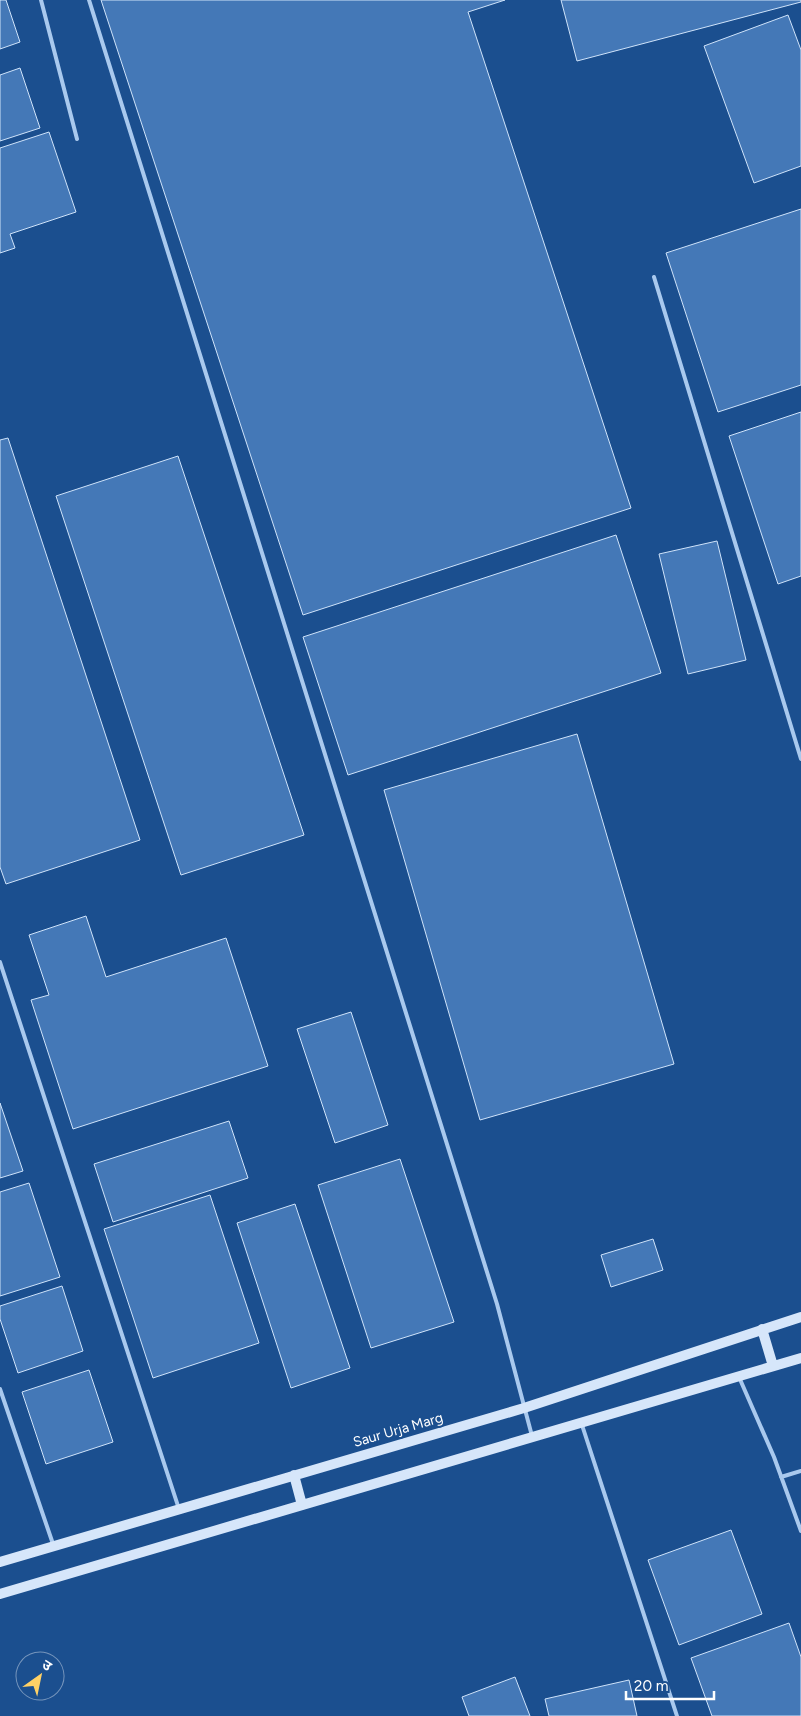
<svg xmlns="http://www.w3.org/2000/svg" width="801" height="1716" font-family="Figtree,'Noto Sans Devanagari',sans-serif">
<rect width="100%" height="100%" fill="#1b4f8f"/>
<path fill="#4478b7" stroke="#cfe3fa" d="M 0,0 L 6,0 L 20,42 L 0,49 Z
M 101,0 L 505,0 L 468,12 L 631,508 L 303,615 Z
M 561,0 L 801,0 L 801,2 L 577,61 Z
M 788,15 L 801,50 L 801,166 L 754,183 L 704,46 Z
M 20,68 L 40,128 L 0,141 L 0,75 Z
M 49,132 L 76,212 L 10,234 L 15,248 L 0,253 L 0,148 Z
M 801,209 L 801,385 L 718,412 L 666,253 Z
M 801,412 L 801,576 L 778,584 L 729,436 Z
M 8,438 L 140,840 L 6,884 L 0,867 L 0,440 Z
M 178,456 L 304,835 L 181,875 L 56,496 Z
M 616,535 L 661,673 L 348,775 L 303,637 Z
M 717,541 L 746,660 L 688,674 L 659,554 Z
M 577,734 L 674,1064 L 480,1120 L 384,790 Z
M 86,916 L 106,977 L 226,938 L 268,1066 L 73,1129 L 31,1000 L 49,995 L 29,935 Z
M 351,1012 L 388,1125 L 335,1143 L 297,1029 Z
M 0,1103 L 23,1171 L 0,1178 Z
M 229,1121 L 248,1178 L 113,1222 L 94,1164 Z
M 400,1159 L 454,1322 L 371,1348 L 318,1185 Z
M 29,1183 L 60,1277 L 0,1296 L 0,1192 Z
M 210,1195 L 259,1343 L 153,1378 L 104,1229 Z
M 295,1204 L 350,1368 L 291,1388 L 237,1223 Z
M 653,1239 L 663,1270 L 611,1287 L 601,1255 Z
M 62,1286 L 83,1351 L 18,1373 L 0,1319 L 0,1306 Z
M 89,1370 L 113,1442 L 46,1464 L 22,1392 Z
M 731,1530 L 762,1614 L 679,1645 L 648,1560 Z
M 789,1623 L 801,1657 L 801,1716 L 712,1716 L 691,1658 Z
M 515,1677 L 530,1716 L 469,1716 L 462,1697 Z
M 629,1680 L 637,1716 L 549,1716 L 545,1699 Z"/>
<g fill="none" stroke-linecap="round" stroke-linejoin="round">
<path stroke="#a9c9ee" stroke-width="4" d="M 41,0 L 77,139
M 89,0 L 497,1304 L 532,1436
M 654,277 L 801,759
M 0,962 L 179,1509
M 739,1377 L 774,1457 L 801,1531
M 0,1389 L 53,1544
M 582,1425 L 677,1716
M 781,1477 L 801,1471"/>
<path stroke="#d6e6fa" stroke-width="10" d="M 762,1329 L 773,1366
M 294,1475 L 302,1505
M 0,1562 L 524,1408 L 801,1317
M 0,1594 L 801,1358"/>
</g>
<g text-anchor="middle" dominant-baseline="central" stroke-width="4" stroke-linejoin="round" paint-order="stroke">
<g font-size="14" fill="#fff" stroke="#1b4f8f">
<text transform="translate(398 1430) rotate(-16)">Saur Urja Marg</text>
</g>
</g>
<g transform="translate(40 1676) rotate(33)"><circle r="24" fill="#1b4f8f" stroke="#7695bc"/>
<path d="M0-4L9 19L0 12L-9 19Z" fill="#ffd166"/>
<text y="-8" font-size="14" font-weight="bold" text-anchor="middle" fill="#ffffff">उ</text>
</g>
<path d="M626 1691v8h88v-8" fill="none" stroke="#ffffff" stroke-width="2.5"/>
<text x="634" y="1691" font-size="15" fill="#ffffff" stroke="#1b4f8f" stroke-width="4" paint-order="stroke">20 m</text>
</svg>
